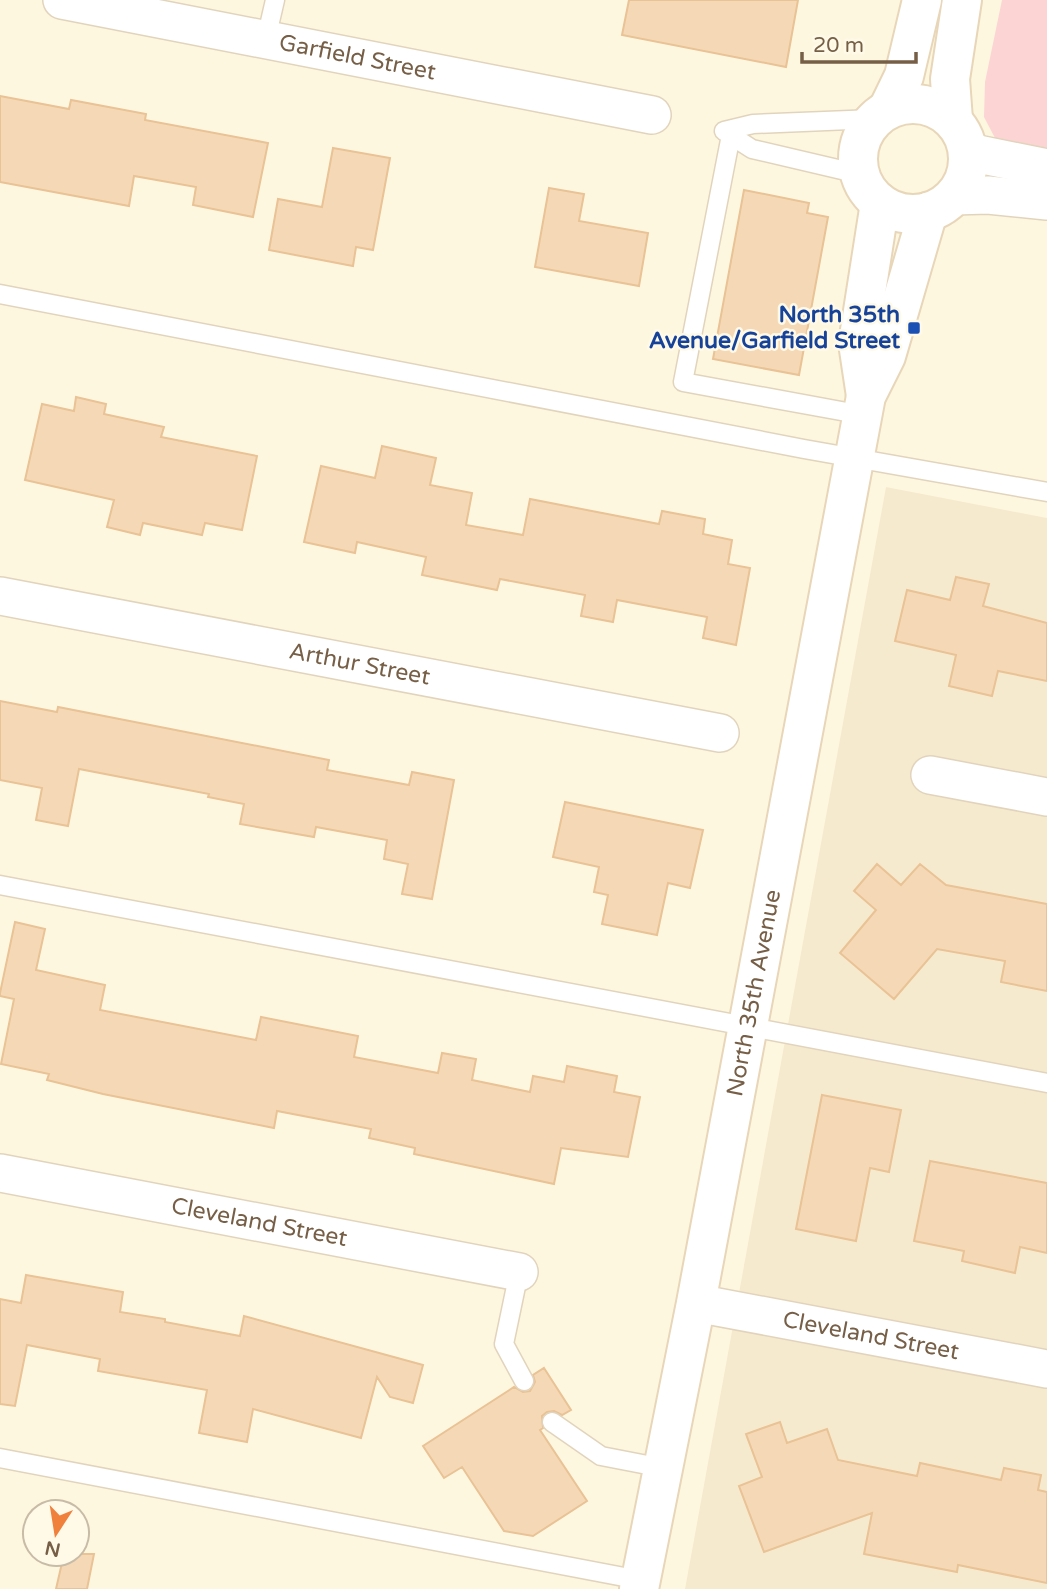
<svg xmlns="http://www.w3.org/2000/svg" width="1047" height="1589" font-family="'Varela Round',sans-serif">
<rect width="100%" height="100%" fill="#fef7e0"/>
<path fill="#f6eace" d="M 886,487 L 1047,518 L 1047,1589 L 685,1589 Z"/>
<path fill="#fcd4d3" d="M 1002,0 L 1047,0 L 1047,148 L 995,138 L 984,117 L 985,82 Z"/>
<path fill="#f5d9b6" stroke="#e9c295" stroke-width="2" d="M 629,0 L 798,0 L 786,67 L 622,35 Z
M 0,96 L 69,109 L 71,100 L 146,114 L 145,120 L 268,143 L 253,217 L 193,205 L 196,187 L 134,176 L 129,206 L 0,182 Z
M 333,148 L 390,158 L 373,250 L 356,247 L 353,266 L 269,250 L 278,199 L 322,207 Z
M 549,188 L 584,194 L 579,221 L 648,233 L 639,286 L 535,267 Z
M 744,190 L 809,203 L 807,213 L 828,217 L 799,375 L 713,359 Z
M 76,397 L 106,404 L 104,414 L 164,427 L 161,437 L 257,456 L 242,530 L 205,523 L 202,535 L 143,523 L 140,535 L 107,527 L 114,500 L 25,480 L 42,404 L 74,411 Z
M 382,446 L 436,458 L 430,485 L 472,493 L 466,525 L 523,535 L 530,499 L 659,524 L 662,511 L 705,519 L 703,534 L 732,540 L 728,564 L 750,568 L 736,645 L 703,638 L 707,617 L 617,600 L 613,622 L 581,616 L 585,595 L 500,579 L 497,590 L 422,575 L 426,557 L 357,542 L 355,553 L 304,542 L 321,466 L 375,478 Z
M 956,577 L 989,584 L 983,606 L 1047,623 L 1047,681 L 998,671 L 992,696 L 949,686 L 956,655 L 895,641 L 907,590 L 950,600 Z
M 0,701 L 57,712 L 58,707 L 329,760 L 327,770 L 409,785 L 412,772 L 454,780 L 432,899 L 402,894 L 408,864 L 384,859 L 387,840 L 316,827 L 314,837 L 240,824 L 244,804 L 208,797 L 209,794 L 79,769 L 68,826 L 36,820 L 42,788 L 0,780 Z
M 565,802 L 703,830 L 690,888 L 668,883 L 657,935 L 602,924 L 608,895 L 594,892 L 599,867 L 553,857 Z
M 877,864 L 901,885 L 920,864 L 946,885 L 1047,904 L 1047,991 L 1001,982 L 1005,961 L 937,949 L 894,999 L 840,953 L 876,910 L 854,891 Z
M 15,922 L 45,929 L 36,970 L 105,985 L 100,1010 L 256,1040 L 261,1017 L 358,1036 L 354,1057 L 438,1073 L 442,1053 L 476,1059 L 472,1080 L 530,1092 L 533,1076 L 564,1082 L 567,1066 L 617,1076 L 614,1092 L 640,1097 L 628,1157 L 561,1148 L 554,1184 L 414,1154 L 415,1148 L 369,1138 L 371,1129 L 277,1111 L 274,1128 L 103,1094 L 47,1080 L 49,1074 L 1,1064 L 14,999 L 0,996 L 0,993 Z
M 822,1095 L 901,1110 L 889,1172 L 870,1168 L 856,1241 L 796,1229 Z
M 930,1161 L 1047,1183 L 1047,1253 L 1020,1247 L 1015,1273 L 962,1261 L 964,1251 L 914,1241 Z
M 26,1275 L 123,1292 L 120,1312 L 165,1319 L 165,1322 L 240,1336 L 244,1316 L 423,1365 L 413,1403 L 390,1397 L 377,1377 L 361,1438 L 253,1409 L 247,1442 L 199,1433 L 207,1390 L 98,1371 L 100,1359 L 27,1345 L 15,1406 L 0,1404 L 0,1299 L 21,1303 Z
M 544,1368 L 571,1410 L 562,1415 L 554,1411 L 547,1412 L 542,1416 L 543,1428 L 540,1430 L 587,1501 L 533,1536 L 504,1531 L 462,1467 L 444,1478 L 423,1446 L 514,1387 L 523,1392 L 530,1391 L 535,1382 L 533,1375 Z
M 780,1422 L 787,1443 L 827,1429 L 838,1460 L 917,1476 L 920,1463 L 1001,1480 L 1004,1468 L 1041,1475 L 1038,1490 L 1047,1492 L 1047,1583 L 958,1565 L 957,1572 L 864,1554 L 872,1513 L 764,1552 L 739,1486 L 762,1477 L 746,1434 Z
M 64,1554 L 94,1554 L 87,1589 L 56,1589 Z"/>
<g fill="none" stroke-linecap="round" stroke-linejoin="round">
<defs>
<path id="lane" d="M 266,39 L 275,0
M 724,131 L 753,124 L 874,119
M 724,131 L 752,149 L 859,174
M 731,135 L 683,382 L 863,415
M 0,294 L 804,449 L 1047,492
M 0,885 L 1047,1083
M 519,1272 L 504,1344 L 524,1381
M 552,1422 L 601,1456 L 663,1468
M 0,1458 L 640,1580"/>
<g id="street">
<path id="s1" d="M 62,0 L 652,115"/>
<path d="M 968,152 L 1047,168"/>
<path d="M 954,196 L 988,195 L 1047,201"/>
<path id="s2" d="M 0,596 L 720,733"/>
<path d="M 930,775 L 1047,797"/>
<path id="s3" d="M 0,1173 L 519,1272"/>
<path id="s4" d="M 696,1303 L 1047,1369"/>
</g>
<g id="secondary">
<circle cx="913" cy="159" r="55"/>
<path d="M 888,109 L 904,76 L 922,0"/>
<path d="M 953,120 L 950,79 L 962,0"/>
<path d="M 866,396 L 858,343 L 880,203"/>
<path id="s5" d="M 639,1589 L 696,1303 L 866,396 L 886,356 L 928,212"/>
</g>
</defs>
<use href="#lane" stroke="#e2d4bc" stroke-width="21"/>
<use href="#street" stroke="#e2d4bc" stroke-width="40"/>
<use href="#secondary" stroke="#e8d6b9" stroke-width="42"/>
<use href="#lane" stroke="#fff" stroke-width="18"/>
<use href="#street" stroke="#fff" stroke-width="37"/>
<use href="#secondary" stroke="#fff" stroke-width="38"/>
</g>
<rect fill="#1a4fb4" stroke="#fffae8" stroke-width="2.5" x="907" y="321" width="14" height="14" rx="3.5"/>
<g text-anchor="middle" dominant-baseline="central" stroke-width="5" stroke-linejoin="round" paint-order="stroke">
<g font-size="23" fill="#765f46" stroke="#fffae8">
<text stroke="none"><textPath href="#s1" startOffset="301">Garfield Street</textPath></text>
<text stroke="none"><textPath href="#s2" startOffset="366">Arthur Street</textPath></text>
<text stroke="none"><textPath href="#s5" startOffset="607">North 35th Avenue</textPath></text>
<text stroke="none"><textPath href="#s3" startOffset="264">Cleveland Street</textPath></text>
<text stroke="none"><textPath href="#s4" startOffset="178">Cleveland Street</textPath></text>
</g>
<g font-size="23" font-weight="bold" fill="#164399" stroke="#fffae8" text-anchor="end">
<text x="900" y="315">North 35th<tspan x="900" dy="26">Avenue/Garfield Street</tspan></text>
</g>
</g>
<g transform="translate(56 1533) rotate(192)"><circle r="33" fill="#fffae8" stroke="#c8bca7" stroke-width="2"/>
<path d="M0-5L12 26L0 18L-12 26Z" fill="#f0813d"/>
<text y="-10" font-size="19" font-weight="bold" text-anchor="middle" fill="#765f46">N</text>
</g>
<path d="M802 52v10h114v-10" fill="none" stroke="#765f46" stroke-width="3.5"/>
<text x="813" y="52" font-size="21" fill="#765f46" stroke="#fffae8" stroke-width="5" paint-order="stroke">20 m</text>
</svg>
